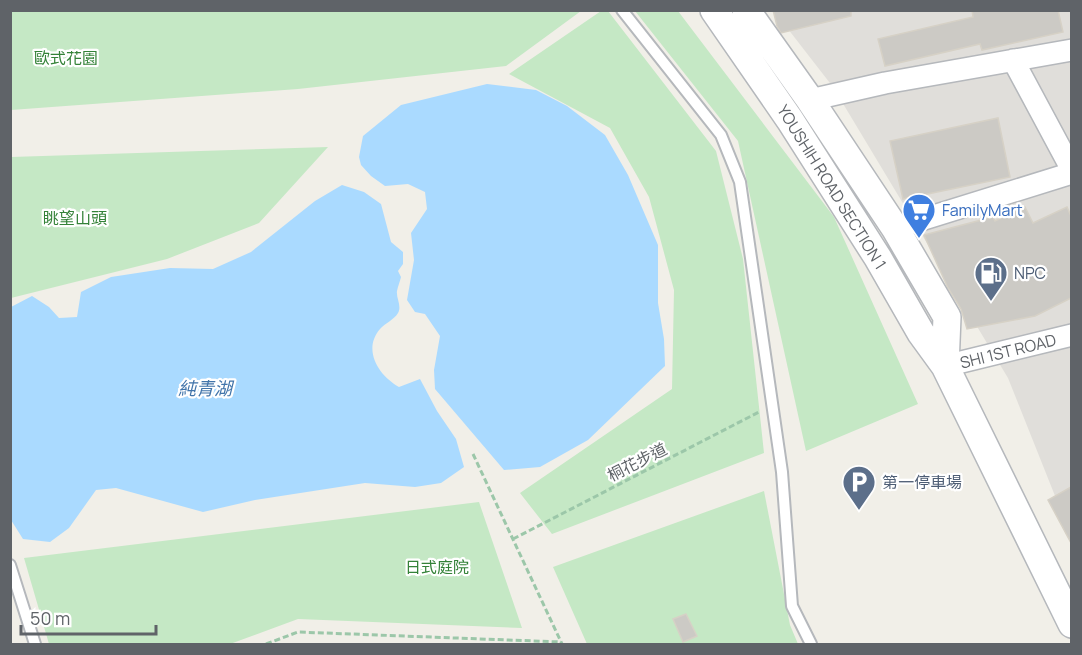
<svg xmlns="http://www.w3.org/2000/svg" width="1082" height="655" font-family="Manrope,'Noto Sans TC',sans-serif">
<rect width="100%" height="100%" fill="#f1efe8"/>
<path fill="#e0deda" d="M 774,11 L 1071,11 L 1071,536 L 1008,378 L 833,87 Z"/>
<path fill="#c5e8c5" d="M 11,10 L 581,10 L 581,11 L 506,66 L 298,89 L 11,110 Z
M 601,11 L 608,11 L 716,151 L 743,259 L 764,453 L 552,534 L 520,493 L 672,389 L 674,290 L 649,197 L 610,128 L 509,74 Z
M 635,11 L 678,11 L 834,217 L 918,404 L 806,451 L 738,141 Z
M 328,147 L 259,223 L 167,259 L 11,298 L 11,157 Z
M 764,491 L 790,625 L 798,644 L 587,644 L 553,567 Z
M 479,502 L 522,628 L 298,619 L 230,644 L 49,644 L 24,558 Z"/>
<path fill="#aadaff" d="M 487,84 L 536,90 L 567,106 L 605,135 L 628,175 L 658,245 L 658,303 L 664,339 L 665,366 L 588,440 L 540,467 L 504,470 L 435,389 L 434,370 L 440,336 L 425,314 L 415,312 L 407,300 L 414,260 L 411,233 L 427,209 L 425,192 L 408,184 L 385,186 L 371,176 L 361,165 L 359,157 L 363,136 L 401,105 Z
M 342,185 L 364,192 L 381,204 L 391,242 L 403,252 L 403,264 L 398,271 L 401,277 C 400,281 398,286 397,291 C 396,298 402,306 398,313 C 394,320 385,323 380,329 C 362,350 379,376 399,387 L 420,379 L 437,411 L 456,439 L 464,467 L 441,483 L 415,487 L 365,483 L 255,500 L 203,512 L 116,488 L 96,490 L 69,528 L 50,542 L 23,539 L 11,520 L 11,307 L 32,296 L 49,307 L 59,318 L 77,317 L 81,292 L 111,277 L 170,268 L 213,269 L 251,252 L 315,201 Z"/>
<path fill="#cccac5" stroke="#d6d1c6" stroke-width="1.5" d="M 773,10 L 851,10 L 851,16 L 781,33 L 777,26 Z
M 972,10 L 1058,10 L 1063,32 L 982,50 L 980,44 L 885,66 L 878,39 L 973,17 Z
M 998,118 L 1010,177 L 903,199 L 890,141 Z
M 1025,207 L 1033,223 L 1067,207 L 1071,216 L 1071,298 L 1035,316 L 967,329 L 961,309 L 948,288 L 924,235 L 993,217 L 995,221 Z
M 1071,487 L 1071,543 L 1048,500 Z
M 686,614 L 697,636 L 683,642 L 673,619 Z"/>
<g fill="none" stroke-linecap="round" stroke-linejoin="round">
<defs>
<path id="service" d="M 622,10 L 721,135 L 740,182 L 782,472 L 792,606 L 811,644
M 10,565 L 35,644"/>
<path id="minor" d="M 1013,60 L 1072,170
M 810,100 L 885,83 L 1072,50
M 895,228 L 1072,173
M 945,366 L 1072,335"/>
<path id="tertiary" d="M 714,10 L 790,120 L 878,258 L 921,333 L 945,366 L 1072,624
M 746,10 L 810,100 L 895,228 L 947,317 L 945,366"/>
</defs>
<use href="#service" stroke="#b5b8bc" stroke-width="14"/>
<use href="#minor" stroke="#b5b8bc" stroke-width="24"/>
<use href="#tertiary" stroke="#b5b8bc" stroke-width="30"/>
<path stroke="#9cc7a9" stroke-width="3" stroke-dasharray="6 3" stroke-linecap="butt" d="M 473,454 L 562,644
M 513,539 L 759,412
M 266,644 L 298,632 L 561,642"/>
<use href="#service" stroke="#fff" stroke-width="10"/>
<use href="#minor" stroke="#fff" stroke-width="21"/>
<use href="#tertiary" stroke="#fff" stroke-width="27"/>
</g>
<defs>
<symbol id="supermarket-pin" viewBox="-11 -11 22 30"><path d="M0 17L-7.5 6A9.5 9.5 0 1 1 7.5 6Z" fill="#3f7fe0" stroke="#fff"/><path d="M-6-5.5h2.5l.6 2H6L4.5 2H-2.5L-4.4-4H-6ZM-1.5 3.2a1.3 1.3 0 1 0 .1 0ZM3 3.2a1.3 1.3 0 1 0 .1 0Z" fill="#fff"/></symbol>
<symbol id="fuel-pin" viewBox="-11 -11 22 30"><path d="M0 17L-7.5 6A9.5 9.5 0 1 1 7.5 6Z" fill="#5c6f8a" stroke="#fff"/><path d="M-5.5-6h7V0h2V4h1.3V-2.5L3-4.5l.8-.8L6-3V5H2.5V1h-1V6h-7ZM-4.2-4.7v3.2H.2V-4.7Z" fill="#fff"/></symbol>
<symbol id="parking-pin" viewBox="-11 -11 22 30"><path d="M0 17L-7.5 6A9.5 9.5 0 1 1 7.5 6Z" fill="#5c6f8a" stroke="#fff"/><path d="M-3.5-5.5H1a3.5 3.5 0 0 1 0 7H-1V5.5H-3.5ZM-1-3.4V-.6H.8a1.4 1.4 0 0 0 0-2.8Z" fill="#fff"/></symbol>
</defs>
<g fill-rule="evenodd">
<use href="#supermarket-pin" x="900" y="191" width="38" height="52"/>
<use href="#fuel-pin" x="972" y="254" width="38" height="52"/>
<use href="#parking-pin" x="840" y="463" width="38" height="52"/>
</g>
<g text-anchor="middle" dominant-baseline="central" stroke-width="4.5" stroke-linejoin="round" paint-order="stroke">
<g font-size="16" fill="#348238" stroke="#fff">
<text x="66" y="58">歐式花園</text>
<text x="75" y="218">眺望山頭</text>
<text x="437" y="567">日式庭院</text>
</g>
<g font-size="16" fill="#5f6368" stroke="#fff">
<text transform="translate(832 187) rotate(58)">YOUSHIH ROAD SECTION 1</text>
<text transform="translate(1008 351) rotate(-14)">SHI 1ST ROAD</text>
<text transform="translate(637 462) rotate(-27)">桐花步道</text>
</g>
<g font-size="16" fill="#366cbe" stroke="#fff" text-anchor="start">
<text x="942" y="210">FamilyMart</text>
</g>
<g font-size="16" fill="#4e5e75" stroke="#fff" text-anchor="start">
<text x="1014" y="273">NPC</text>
<text x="882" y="482">第一停車場</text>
</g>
<g font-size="18" font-style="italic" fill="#4174aa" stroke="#fff">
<text x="205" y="388">純青湖</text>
</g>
</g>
<rect width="1082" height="655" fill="none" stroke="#5f6368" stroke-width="24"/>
<path d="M21 625v9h135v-9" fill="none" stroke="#5f6368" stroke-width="3"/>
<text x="30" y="625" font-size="18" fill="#5f6368" stroke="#ffffff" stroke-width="4.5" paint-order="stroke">50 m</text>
</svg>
